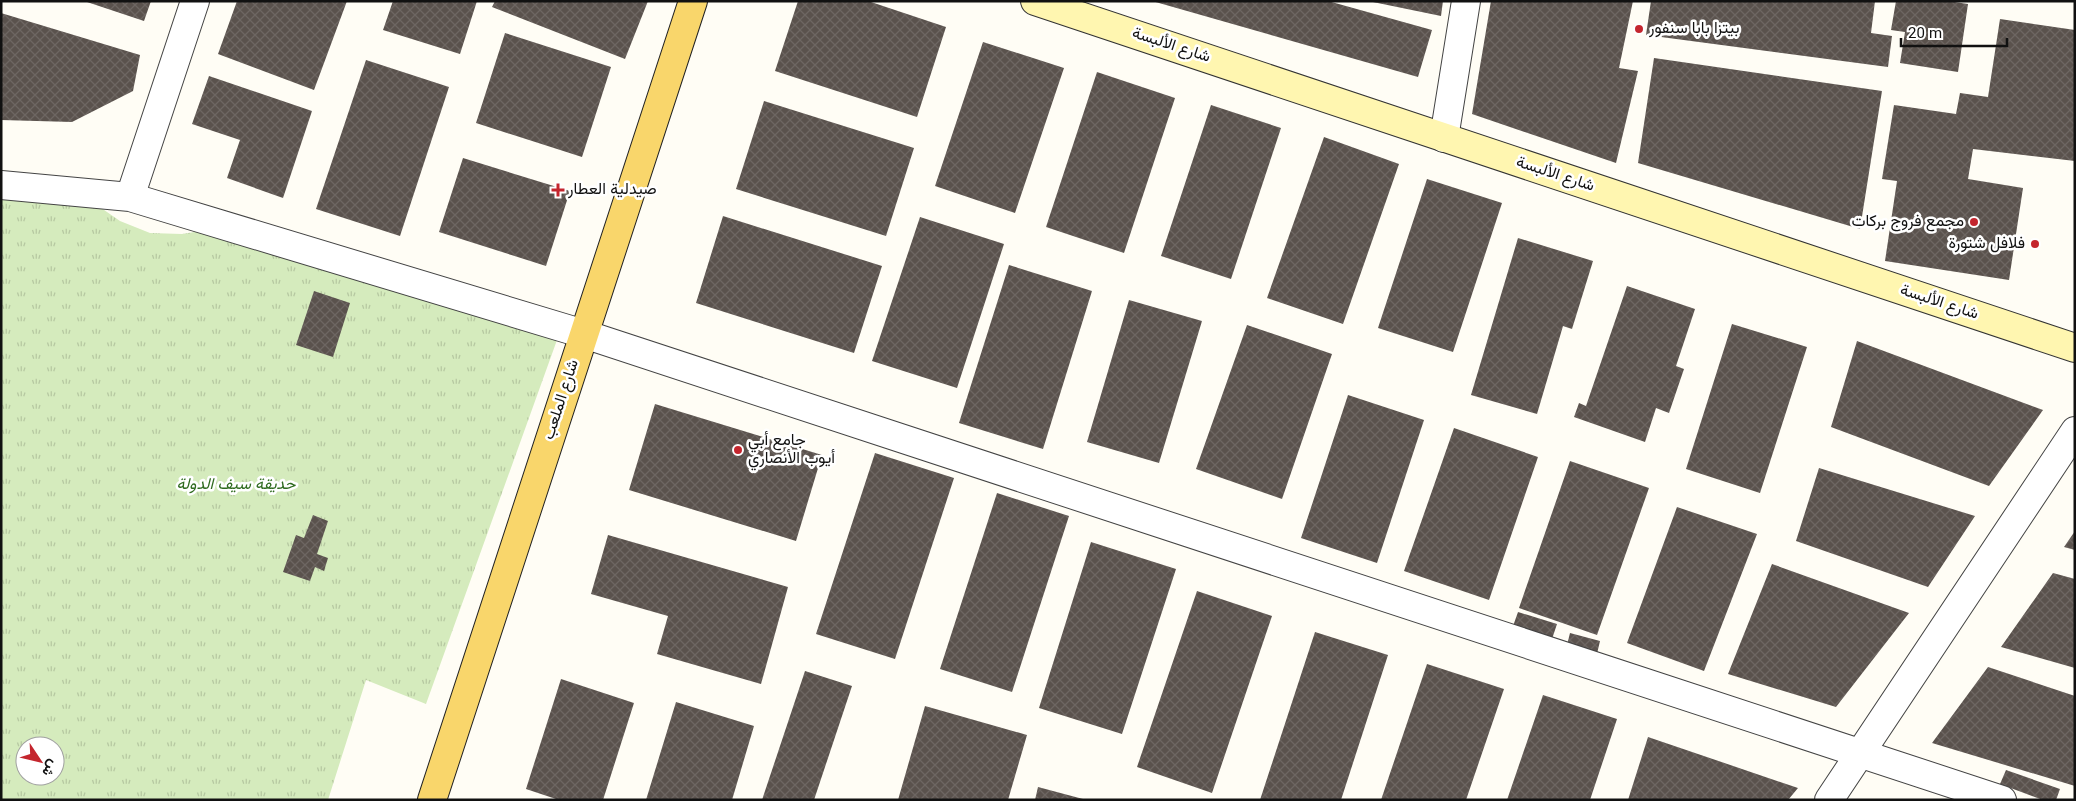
<svg xmlns="http://www.w3.org/2000/svg" width="2076" height="801" font-family="Georgia,Vazirmatn,serif">
<defs>
<pattern id="park-tufts" width="24" height="20" patternUnits="userSpaceOnUse" patternTransform="scale(1.25)"><rect width="24" height="20" fill="#d5ebbd"/><path d="M3 7l-1-3M5 7V3M7 7l1-3M15 17l-1-3M17 17v-4M19 17l1-3" fill="none" stroke="#b6c8a1"/></pattern>
<pattern id="building-cross-hatch" width="8" height="8" patternUnits="userSpaceOnUse" patternTransform="scale(1.25)"><rect width="8" height="8" fill="#5a524d"/><path d="M0 0l8 8M0 8l8-8" fill="none" stroke="#6d6662"/></pattern>
</defs>
<rect width="100%" height="100%" fill="#fffdf5"/>
<path fill="url(#park-tufts)" fill-rule="evenodd" d="M 1,199 L 94,203 L 120,221 L 150,233 L 182,234 L 207,230 L 557,340 L 426,704 L 366,680 L 328,800 L 1,800 ZM 25,746 L 55,746 L 55,776 L 25,776 Z"/>
<path fill="url(#building-cross-hatch)" d="M 84,1 L 151,1 L 144,21 Z
M 237,1 L 347,1 L 314,90 L 218,54 Z
M 393,1 L 477,1 L 460,54 L 383,30 Z
M 495,1 L 648,1 L 625,59 L 492,7 Z
M 798,1 L 868,1 L 946,27 L 917,117 L 775,71 Z
M 1152,1 L 1328,1 L 1432,30 L 1418,77 Z
M 1368,1 L 1443,1 L 1441,16 Z
M 1491,1 L 1633,1 L 1619,68 L 1638,71 L 1616,163 L 1472,114 Z
M 1651,1 L 1875,1 L 1871,33 L 1892,36 L 1888,67 L 1646,35 Z
M 1896,1 L 1948,1 L 1968,4 L 1958,72 L 1900,63 L 1905,32 L 1891,30 Z
M 1,13 L 140,55 L 133,91 L 72,122 L 1,120 Z
M 2000,19 L 2075,30 L 2075,161 L 1973,149 L 1968,179 L 2023,188 L 2009,280 L 1885,261 L 1897,181 L 1882,179 L 1894,105 L 1956,114 L 1960,93 L 1988,97 Z
M 505,33 L 611,67 L 582,157 L 476,123 Z
M 983,42 L 1064,68 L 1015,213 L 935,186 Z
M 1654,58 L 1882,91 L 1860,229 L 1638,163 Z
M 366,60 L 449,87 L 400,236 L 316,209 Z
M 1097,72 L 1175,98 L 1124,253 L 1046,227 Z
M 209,76 L 312,111 L 283,198 L 227,178 L 240,140 L 192,124 Z
M 764,101 L 914,148 L 886,236 L 736,189 Z
M 1211,105 L 1281,128 L 1231,279 L 1161,256 Z
M 1324,137 L 1399,164 L 1343,324 L 1267,298 Z
M 463,158 L 570,191 L 546,266 L 439,232 Z
M 1427,179 L 1502,203 L 1453,352 L 1378,328 Z
M 723,216 L 882,266 L 854,353 L 696,303 Z
M 920,217 L 1004,244 L 957,388 L 872,361 Z
M 1518,238 L 1593,261 L 1572,329 L 1563,326 L 1537,414 L 1471,395 Z
M 1009,265 L 1092,291 L 1043,449 L 959,423 Z
M 1627,286 L 1695,309 L 1676,366 L 1684,369 L 1669,413 L 1656,408 L 1645,442 L 1574,417 L 1579,403 L 1586,406 Z
M 314,291 L 350,303 L 333,357 L 296,345 Z
M 1129,300 L 1202,321 L 1159,463 L 1087,442 Z
M 1732,324 L 1807,347 L 1760,493 L 1686,469 Z
M 1247,325 L 1332,354 L 1282,499 L 1196,469 Z
M 1857,341 L 2043,410 L 1989,486 L 1831,427 Z
M 1348,395 L 1424,420 L 1377,563 L 1301,538 Z
M 655,404 L 822,455 L 796,541 L 629,490 Z
M 1454,428 L 1538,457 L 1489,600 L 1404,571 Z
M 875,453 L 954,478 L 895,659 L 816,634 Z
M 1570,461 L 1649,488 L 1597,635 L 1519,608 Z
M 1819,468 L 1975,516 L 1928,587 L 1796,541 Z
M 997,493 L 1069,516 L 1012,692 L 940,669 Z
M 1677,507 L 1757,534 L 1704,671 L 1627,643 Z
M 313,515 L 328,521 L 317,554 L 328,558 L 324,571 L 315,567 L 310,581 L 283,572 L 296,535 L 304,538 Z
M 2075,531 L 2075,550 L 2064,547 Z
M 608,535 L 788,587 L 761,684 L 657,654 L 668,616 L 591,594 Z
M 1091,542 L 1176,569 L 1122,734 L 1039,708 Z
M 1772,564 L 1909,613 L 1836,707 L 1728,674 Z
M 2053,573 L 2075,579 L 2075,668 L 2001,647 Z
M 1197,591 L 1272,616 L 1212,793 L 1137,767 Z
M 1518,612 L 1557,624 L 1551,642 L 1512,629 Z
M 1315,632 L 1388,655 L 1341,800 L 1260,800 Z
M 1570,633 L 1600,641 L 1596,658 L 1566,649 Z
M 1427,664 L 1504,689 L 1466,800 L 1381,800 Z
M 1988,667 L 2075,696 L 2075,786 L 1932,743 Z
M 805,671 L 852,686 L 814,800 L 762,800 Z
M 561,679 L 634,703 L 603,800 L 559,800 L 526,789 Z
M 1543,695 L 1617,719 L 1590,800 L 1507,800 Z
M 676,702 L 754,726 L 732,800 L 646,800 Z
M 925,706 L 1027,735 L 1008,800 L 898,800 Z
M 1648,737 L 1798,788 L 1788,800 L 1628,800 Z
M 2006,770 L 2060,789 L 2056,800 L 2043,800 L 2000,784 Z
M 1038,787 L 1083,799 L 1083,800 L 1035,800 Z"/>
<g fill="none" stroke-linecap="round" stroke-linejoin="round">
<defs>
<path id="minor" d="M 1444,138 L 1466,1
M 1,185 L 130,197 L 584,334 L 2002,800
M 130,197 L 195,1"/>
<path id="tertiary" d="M 1829,800 L 2075,431"/>
<path id="secondary" d="M 1035,1 L 2075,348"/>
<path id="primary" d="M 432,800 L 693,1"/>
</defs>
<use href="#minor" stroke="#444" stroke-width="30"/>
<use href="#tertiary" stroke="#444" stroke-width="30"/>
<use href="#secondary" stroke="#333" stroke-width="30"/>
<use href="#primary" stroke="#222" stroke-width="30"/>
<use href="#minor" stroke="#fff" stroke-width="28"/>
<use href="#tertiary" stroke="#fff" stroke-width="28"/>
<use href="#secondary" stroke="#fff6b0" stroke-width="28"/>
<use href="#primary" stroke="#f9d66b" stroke-width="28"/>
</g>
<g fill="#c4262e" stroke="#fff" stroke-width="2">
<circle cx="1639" cy="29" r="5"/>
<path d="M555.5 182.5h5v5h5v5h-5v5h-5v-5h-5v-5h5z"/>
<circle cx="1974" cy="222" r="5"/>
<circle cx="2035" cy="244" r="5"/>
<circle cx="738" cy="450" r="5"/>
</g>
<g text-anchor="middle" dominant-baseline="central" stroke-width="5" stroke-linejoin="round" paint-order="stroke">
<g font-size="16" fill="#111" stroke="#fff" text-anchor="start">
<text x="1649" y="29">بيتزا بابا سنفور</text>
<text x="568" y="190">صيدلية العطار</text>
<text x="1964" y="222" text-anchor="end">مجمع فروج بركات</text>
<text x="2025" y="244" text-anchor="end">فلافل شتورة</text>
<text x="748" y="441">جامع أبي<tspan x="748" dy="18">أيوب الأنصاري</tspan></text>
</g>
<g font-size="16" fill="#111" stroke="#fff">
<text transform="translate(1171 46) rotate(18)">شارع الألبسة</text>
<text transform="translate(1555 175) rotate(18)">شارع الألبسة</text>
<text transform="translate(1939 303) rotate(18)">شارع الألبسة</text>
<text transform="translate(562 400) rotate(-72)">شارع الملعب</text>
</g>
<g font-size="16" font-style="italic" fill="#2f6b1f" stroke="#fff">
<text x="236" y="485">حديقة سيف الدولة</text>
</g>
</g>
<rect width="2076" height="801" fill="none" stroke="#111111" stroke-width="5"/>
<g transform="translate(40 761) rotate(125)"><circle r="24" fill="#ffffff" stroke="#a0a0a0"/>
<path d="M0-4L9 19L0 12L-9 19Z" fill="#c4262e"/>
<text y="-8" font-size="14" font-weight="bold" text-anchor="middle" fill="#111111">ش</text>
</g>
<path d="M1901 38v8h106v-8" fill="none" stroke="#111111" stroke-width="2.5"/>
<text x="1908" y="38" font-size="15" fill="#111111" stroke="#ffffff" stroke-width="4" paint-order="stroke">20 m</text>
</svg>
